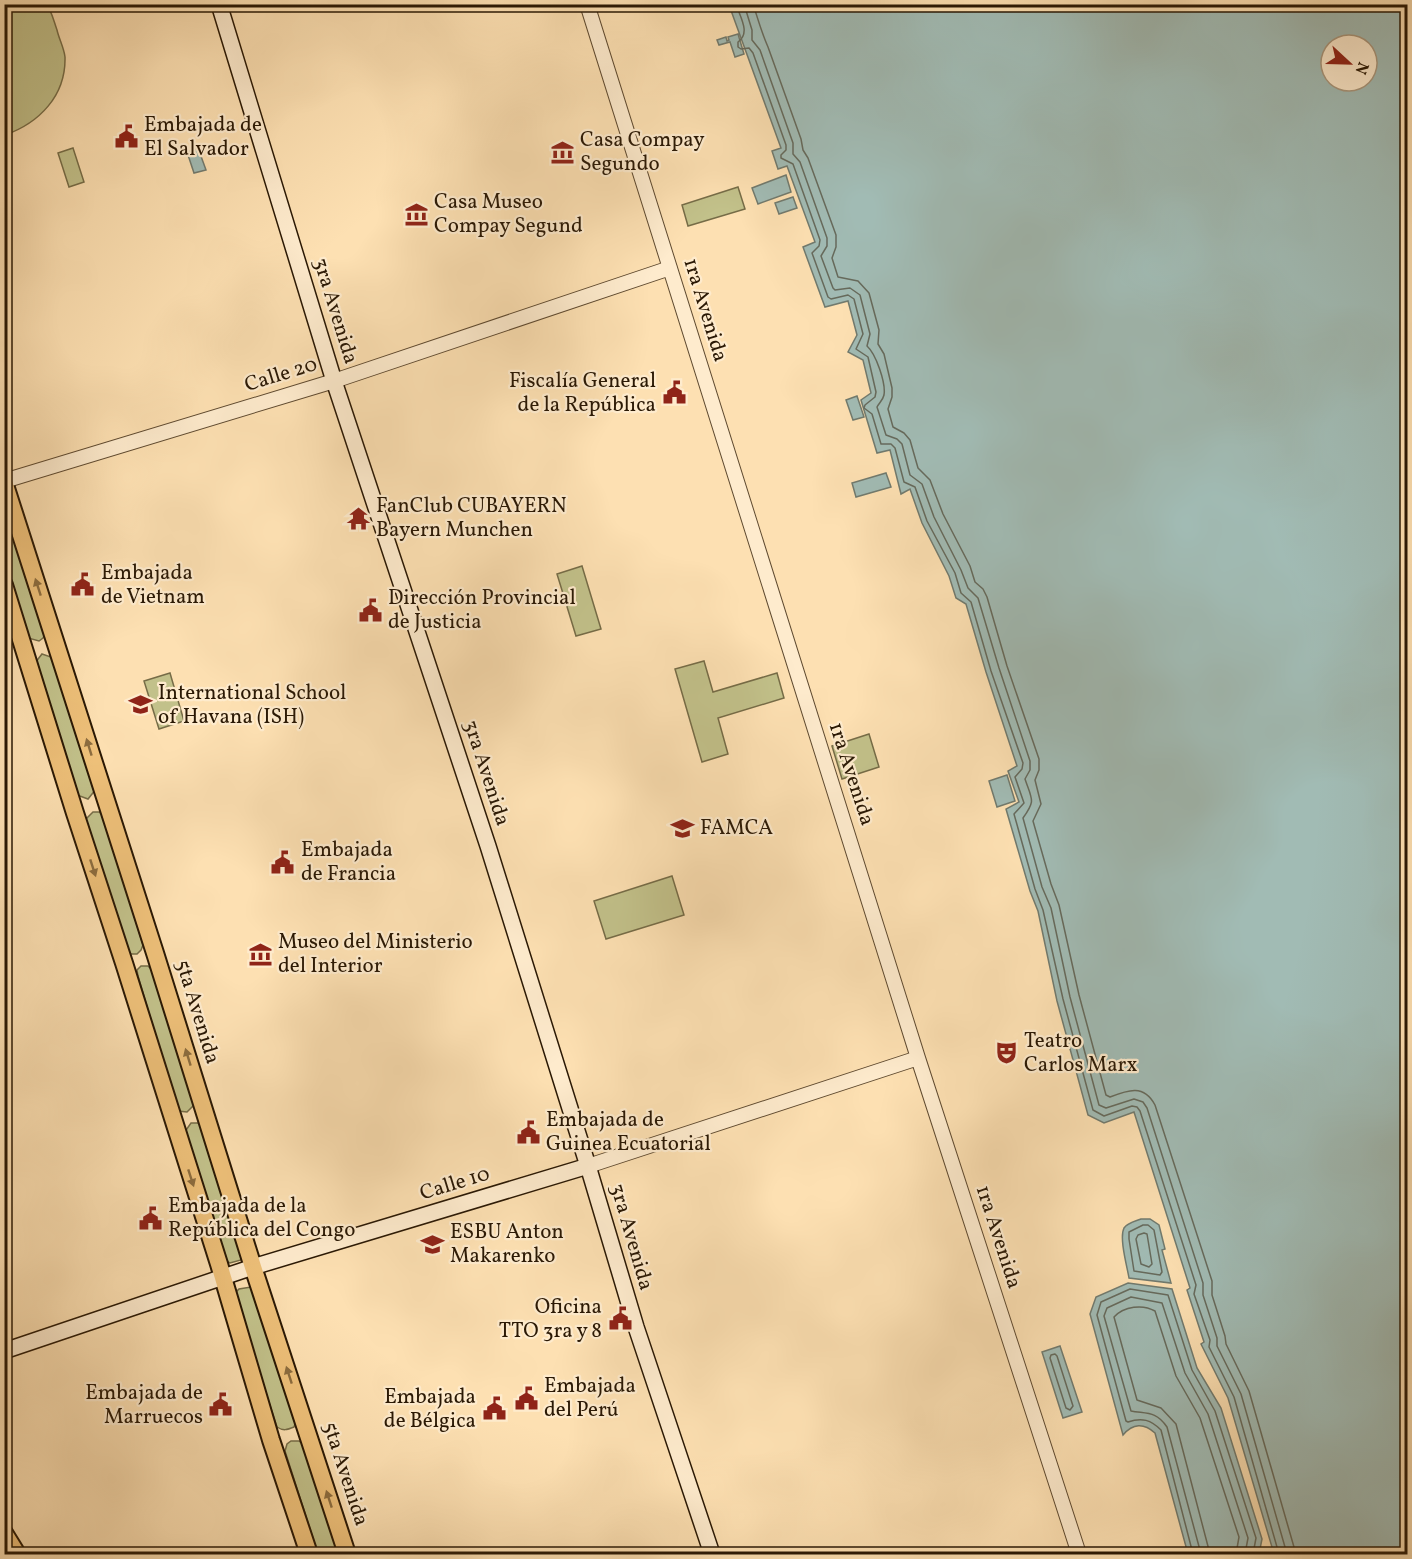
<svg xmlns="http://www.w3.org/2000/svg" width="1412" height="1559" font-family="Vollkorn,serif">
<rect width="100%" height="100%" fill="#fde0b2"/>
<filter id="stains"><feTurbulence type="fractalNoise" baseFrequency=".00333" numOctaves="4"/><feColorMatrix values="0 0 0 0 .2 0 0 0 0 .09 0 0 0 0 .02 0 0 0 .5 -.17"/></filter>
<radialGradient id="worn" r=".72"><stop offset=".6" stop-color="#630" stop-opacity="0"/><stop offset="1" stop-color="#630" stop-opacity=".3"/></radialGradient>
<path fill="#c2c18a" stroke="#766c47" stroke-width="1.5" d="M 4,5 L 47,5 C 52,12 54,22 57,30 C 59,39 64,48 65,57 C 66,96 39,123 5,135 Z
M 73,148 L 84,182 L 69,187 L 58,153 Z
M 738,187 L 745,209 L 688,226 L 682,205 Z
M 4,503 L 46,632 L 43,638 L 39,641 L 28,638 L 5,566 Z
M 582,566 L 601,629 L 576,636 L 557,574 Z
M 42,654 L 54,658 L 96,789 L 88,799 L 77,795 L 35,663 Z
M 704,661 L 713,692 L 777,673 L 784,698 L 718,718 L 728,754 L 702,762 L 675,669 Z
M 170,673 L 184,721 L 159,729 L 144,681 Z
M 869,734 L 879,767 L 842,779 L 832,746 Z
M 93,812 L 99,812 L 103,815 L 143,945 L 141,950 L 137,954 L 131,954 L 128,950 L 84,821 Z
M 672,876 L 684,915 L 606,939 L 594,901 Z
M 141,966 L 148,966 L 153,971 L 195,1104 L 187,1112 L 178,1111 L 138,976 L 137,970 Z
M 191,1123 L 198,1123 L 203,1127 L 243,1253 L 241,1260 L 230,1263 L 224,1259 L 184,1133 Z
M 251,1287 L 256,1292 L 296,1421 L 294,1427 C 287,1430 283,1431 277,1427 L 234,1294 L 239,1289 Z
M 291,1441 L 299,1441 L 304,1445 L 339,1554 L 318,1554 L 285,1451 L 287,1444 Z"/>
<path fill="#a1bbb4" stroke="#717a6e" stroke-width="1.5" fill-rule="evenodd" d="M 729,5 L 1407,5 L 1407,1554 L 1274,1554 L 1228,1398 L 1201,1344 L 1204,1342 L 1187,1290 L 1190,1288 L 1134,1112 L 1104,1123 L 1088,1115 L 1057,1001 L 1038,911 L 1030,891 L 1006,809 L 1019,802 L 1008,771 L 1017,766 L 986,672 L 966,604 L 956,598 L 949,576 L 922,523 L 910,489 L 901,494 L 890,450 L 877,453 L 861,400 L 871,393 L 863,360 L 848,352 L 857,335 L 848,301 L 825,307 L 803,247 L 815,242 L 787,166 L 778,169 L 772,151 L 781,148 ZM 1331,45 L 1367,45 L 1367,81 L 1331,81 Z
M 738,34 L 744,54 L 735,57 L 730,42 L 719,45 L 717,40 L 726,37 L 727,41 L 729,40 L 728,37 Z
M 198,148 L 206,170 L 194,173 L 187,152 Z
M 786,175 L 791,192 L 758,204 L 752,188 Z
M 793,197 L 797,208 L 779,214 L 775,203 Z
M 857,396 L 864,417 L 853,420 L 846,400 Z
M 886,473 L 891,487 L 856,497 L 852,483 Z
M 1007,775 L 1015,801 L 997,807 L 989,781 Z
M 1141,1219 L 1150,1219 L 1159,1225 L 1165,1249 L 1162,1250 L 1171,1283 L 1129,1278 C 1127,1266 1119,1238 1124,1228 C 1127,1223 1136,1221 1141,1219 Z
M 1128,1283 L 1172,1289 L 1197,1368 L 1221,1408 L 1262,1539 L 1259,1554 L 1188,1554 L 1155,1433 C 1144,1423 1133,1423 1123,1435 L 1090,1314 L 1096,1297 Z
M 1060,1346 L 1082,1412 L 1063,1418 L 1042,1352 Z"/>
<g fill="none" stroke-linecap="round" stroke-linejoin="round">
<path stroke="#666a5c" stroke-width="1.5" d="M 736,4 C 740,17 751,33 738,42 L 738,47 L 741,49 L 749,48 L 753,53 L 786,145 L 786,150 L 781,155 L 781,158 L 793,164 L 820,240 L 819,246 L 812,253 L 828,297 L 831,299 L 848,295 L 854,299 L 863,334 L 856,349 L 868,357 L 876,392 L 875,397 L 865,405 L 864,408 L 872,414 L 881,444 L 891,444 L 895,448 L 904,482 L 915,487 L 927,521 L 955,573 L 961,593 L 971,602 L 991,671 L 1023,763 L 1022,769 L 1015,777 L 1024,803 L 1014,814 L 1035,889 L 1043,910 L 1063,999 L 1093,1110 L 1104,1116 L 1132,1106 L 1137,1107 L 1140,1111 L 1196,1285 L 1194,1294 L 1210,1340 L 1209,1347 L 1234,1397 L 1279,1554
M 744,4 L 752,30 L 752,40 L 760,50 L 793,143 L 793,154 L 800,162 L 827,238 L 827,246 L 821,256 L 833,288 L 835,290 L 850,288 L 860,295 L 870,334 L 867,346 C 876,354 886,383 884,395 C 883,400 879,403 877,407 L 886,435 L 897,439 L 902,444 L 910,475 L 922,484 L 934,517 L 961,570 L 968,588 L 978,598 L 999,668 L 1030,761 L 1030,770 L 1025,779 C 1032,800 1036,800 1023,818 L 1042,887 L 1051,908 L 1070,997 L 1099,1105 L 1106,1108 L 1134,1099 L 1143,1102 L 1147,1108 L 1203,1283 L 1203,1295 L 1217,1338 L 1217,1346 L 1241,1394 L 1287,1554
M 753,4 C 758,19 762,34 768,47 L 801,139 L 803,150 L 808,158 L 836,235 L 836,247 L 832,258 L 838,277 L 858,281 L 869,293 L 879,330 L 878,344 L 884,354 L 892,388 L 892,397 L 888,409 L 893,427 L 904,433 L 910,440 L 918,468 L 930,480 L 943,514 L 970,566 L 975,582 L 983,589 L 987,597 L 1007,666 L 1039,759 L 1039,770 L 1035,780 L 1041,804 L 1033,821 L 1051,884 L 1059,905 L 1079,995 L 1106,1095 L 1110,1097 C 1128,1090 1144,1084 1155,1105 L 1212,1281 L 1212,1295 L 1225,1336 L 1226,1344 L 1249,1391 L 1296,1554
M 1143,1225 L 1148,1225 L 1154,1230 L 1162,1272 L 1160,1275 L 1134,1271 L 1129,1239 L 1129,1232 Z
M 1144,1233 L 1147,1234 L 1152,1264 L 1149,1267 L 1141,1264 L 1136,1239 L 1138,1235 Z
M 1055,1354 L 1057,1356 L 1073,1406 L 1070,1410 L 1066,1408 L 1050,1358 L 1051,1355 Z
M 1193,1554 L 1161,1430 C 1151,1420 1142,1417 1128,1422 L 1126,1421 L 1097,1315 L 1101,1302 L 1130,1289 L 1168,1295 L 1192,1370 L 1215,1411 L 1256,1538 L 1253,1554
M 1201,1554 L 1167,1427 C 1156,1411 1147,1414 1131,1411 L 1104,1316 L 1107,1308 L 1131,1297 L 1162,1303 L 1185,1373 L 1208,1414 L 1248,1538 L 1245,1554
M 1210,1554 L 1176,1424 L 1161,1408 L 1137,1400 L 1114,1317 C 1124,1306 1143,1304 1155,1311 L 1176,1376 L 1200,1418 L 1239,1537 L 1236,1554"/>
<defs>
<path id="tertiary" d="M 587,4 L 918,1058 L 1079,1554
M 4,481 L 334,381 L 670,268
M 588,1166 L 918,1058"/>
<path id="secondary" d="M 219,4 L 334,381 L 488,846 L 588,1166 L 636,1327 L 712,1554
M 4,1351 L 253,1267 L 588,1166"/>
<path id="primary" d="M 4,1533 L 17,1554"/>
<path id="trunk" d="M 4,482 L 155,953 L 253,1267 L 347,1554
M 4,585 L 75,813 L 124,963 L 219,1264 L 271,1440 L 309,1554"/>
</defs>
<use href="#tertiary" stroke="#5f4a30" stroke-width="16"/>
<use href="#secondary" stroke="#2a1804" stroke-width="18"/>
<use href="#primary" stroke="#2a1804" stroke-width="20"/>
<use href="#trunk" stroke="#2a1804" stroke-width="20"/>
<use href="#tertiary" stroke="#feebcd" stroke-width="14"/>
<use href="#secondary" stroke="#feebcd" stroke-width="15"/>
<use href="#primary" stroke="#eec079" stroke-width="16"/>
<use href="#trunk" stroke="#eec079" stroke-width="16"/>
</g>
<defs><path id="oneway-solid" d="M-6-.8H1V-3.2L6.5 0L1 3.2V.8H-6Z" transform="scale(1.5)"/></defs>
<g fill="#8c6c3e">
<use href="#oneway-solid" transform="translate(38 587) rotate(-108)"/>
<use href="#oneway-solid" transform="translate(89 747) rotate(-107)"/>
<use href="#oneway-solid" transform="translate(93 868) rotate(72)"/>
<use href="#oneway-solid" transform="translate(188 1057) rotate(-107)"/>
<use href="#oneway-solid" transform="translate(191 1178) rotate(72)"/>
<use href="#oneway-solid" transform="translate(289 1375) rotate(-108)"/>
<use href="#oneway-solid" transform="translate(329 1499) rotate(-108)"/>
</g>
<defs>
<symbol id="civic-bare" viewBox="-9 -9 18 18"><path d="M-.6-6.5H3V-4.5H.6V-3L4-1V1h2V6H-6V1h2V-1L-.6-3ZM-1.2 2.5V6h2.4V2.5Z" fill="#8f2418" stroke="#feebcd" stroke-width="2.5" paint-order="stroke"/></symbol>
<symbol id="museum-bare" viewBox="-9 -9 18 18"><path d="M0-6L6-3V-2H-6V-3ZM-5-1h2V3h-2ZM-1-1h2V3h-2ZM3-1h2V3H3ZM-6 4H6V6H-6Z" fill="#8f2418" stroke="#feebcd" stroke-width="2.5" paint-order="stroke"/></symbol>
<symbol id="temple-bare" viewBox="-9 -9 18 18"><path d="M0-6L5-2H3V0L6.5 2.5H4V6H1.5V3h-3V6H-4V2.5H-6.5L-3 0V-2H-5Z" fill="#8f2418" stroke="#feebcd" stroke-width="2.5" paint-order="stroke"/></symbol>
<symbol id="school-bare" viewBox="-9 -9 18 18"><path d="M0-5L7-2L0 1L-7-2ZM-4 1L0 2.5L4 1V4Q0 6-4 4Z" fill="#8f2418" stroke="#feebcd" stroke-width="2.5" paint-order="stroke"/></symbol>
<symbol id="university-bare" viewBox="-9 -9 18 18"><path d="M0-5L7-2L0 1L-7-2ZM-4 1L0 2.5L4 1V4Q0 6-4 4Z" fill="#8f2418" stroke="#feebcd" stroke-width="2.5" paint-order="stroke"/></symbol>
<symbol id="theatre-bare" viewBox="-9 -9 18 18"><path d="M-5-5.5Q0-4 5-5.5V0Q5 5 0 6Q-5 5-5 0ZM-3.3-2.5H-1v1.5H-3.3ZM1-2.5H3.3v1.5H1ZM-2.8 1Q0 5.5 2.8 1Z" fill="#8f2418" stroke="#feebcd" stroke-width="2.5" paint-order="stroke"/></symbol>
</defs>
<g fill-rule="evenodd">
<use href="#civic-bare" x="110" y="120" width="33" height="33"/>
<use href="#museum-bare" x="546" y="136" width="33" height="33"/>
<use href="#museum-bare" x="400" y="198" width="33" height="33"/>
<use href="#civic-bare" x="658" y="376" width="33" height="33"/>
<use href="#temple-bare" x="342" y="502" width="33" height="33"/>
<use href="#civic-bare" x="66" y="568" width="33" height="33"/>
<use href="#civic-bare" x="354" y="594" width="33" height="33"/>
<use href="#school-bare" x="124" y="688" width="33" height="33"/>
<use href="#university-bare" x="666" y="812" width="33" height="33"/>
<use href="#civic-bare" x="266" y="846" width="33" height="33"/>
<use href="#museum-bare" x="244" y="938" width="33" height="33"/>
<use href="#theatre-bare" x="990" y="1036" width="33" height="33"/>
<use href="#civic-bare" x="512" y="1116" width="33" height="33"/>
<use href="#civic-bare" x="134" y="1202" width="33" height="33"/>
<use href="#school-bare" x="416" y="1228" width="33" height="33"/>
<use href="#civic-bare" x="604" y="1302" width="33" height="33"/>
<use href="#civic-bare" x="510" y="1382" width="33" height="33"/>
<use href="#civic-bare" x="204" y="1388" width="33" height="33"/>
<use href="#civic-bare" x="478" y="1392" width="33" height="33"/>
</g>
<g text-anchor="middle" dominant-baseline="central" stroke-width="4.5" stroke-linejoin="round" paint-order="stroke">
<g font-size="21" fill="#2a1804" stroke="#feebcd" text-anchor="start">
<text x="144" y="125">Embajada de<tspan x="144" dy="24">El Salvador</tspan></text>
<text x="580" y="140">Casa Compay<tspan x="580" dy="24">Segundo</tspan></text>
<text x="434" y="202">Casa Museo<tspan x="434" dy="24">Compay Segund</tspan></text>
<text x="656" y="381" text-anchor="end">Fiscalía General<tspan x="656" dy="24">de la República</tspan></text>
<text x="376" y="506">FanClub CUBAYERN<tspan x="376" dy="24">Bayern Munchen</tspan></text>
<text x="101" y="573">Embajada<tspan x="101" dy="24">de Vietnam</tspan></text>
<text x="388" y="598">Dirección Provincial<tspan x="388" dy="24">de Justicia</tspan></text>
<text x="158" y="693">International School<tspan x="158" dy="24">of Havana (ISH)</tspan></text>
<text x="700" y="828">FAMCA</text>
<text x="301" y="850">Embajada<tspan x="301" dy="24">de Francia</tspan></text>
<text x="278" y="942">Museo del Ministerio<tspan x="278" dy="24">del Interior</tspan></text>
<text x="1024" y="1041">Teatro<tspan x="1024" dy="24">Carlos Marx</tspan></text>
<text x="546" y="1120">Embajada de<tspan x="546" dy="24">Guinea Ecuatorial</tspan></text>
<text x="168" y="1206">Embajada de la<tspan x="168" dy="24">República del Congo</tspan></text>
<text x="450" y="1232">ESBU Anton<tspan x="450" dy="24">Makarenko</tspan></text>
<text x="602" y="1307" text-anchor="end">Oficina<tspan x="602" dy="24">TTO 3ra y 8</tspan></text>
<text x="544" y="1386">Embajada<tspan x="544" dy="24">del Perú</tspan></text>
<text x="203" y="1393" text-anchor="end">Embajada de<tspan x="203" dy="24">Marruecos</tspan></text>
<text x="476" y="1397" text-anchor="end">Embajada<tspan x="476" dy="24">de Bélgica</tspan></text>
</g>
<g font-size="21" fill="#2a1804" stroke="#feebcd">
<text transform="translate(705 310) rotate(73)">1ra Avenida</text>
<text transform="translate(335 311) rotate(73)">3ra Avenida</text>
<text transform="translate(281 375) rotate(-17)">Calle 20</text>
<text transform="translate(486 773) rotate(72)">3ra Avenida</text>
<text transform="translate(851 774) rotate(72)">1ra Avenida</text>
<text transform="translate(197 1012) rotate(73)">5ta Avenida</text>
<text transform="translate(455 1184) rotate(-17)">Calle 10</text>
<text transform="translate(631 1237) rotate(74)">3ra Avenida</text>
<text transform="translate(998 1237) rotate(72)">1ra Avenida</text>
<text transform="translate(345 1474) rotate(72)">5ta Avenida</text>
</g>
</g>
<rect width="1412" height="1559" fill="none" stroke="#fde0b2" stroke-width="24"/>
<rect x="6" y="6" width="1400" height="1547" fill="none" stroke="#2a1804" stroke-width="3"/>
<rect x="12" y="12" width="1388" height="1535" fill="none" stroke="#2a1804" stroke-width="1.5"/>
<g transform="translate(1349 63) rotate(112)"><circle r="28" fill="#feebcd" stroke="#a9977d" stroke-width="1.5"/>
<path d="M0-4.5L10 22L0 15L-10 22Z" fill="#8f2418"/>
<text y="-9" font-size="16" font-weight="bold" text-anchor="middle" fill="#2a1804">N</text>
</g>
<rect width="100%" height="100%" filter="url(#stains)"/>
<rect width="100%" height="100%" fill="url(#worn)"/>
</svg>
